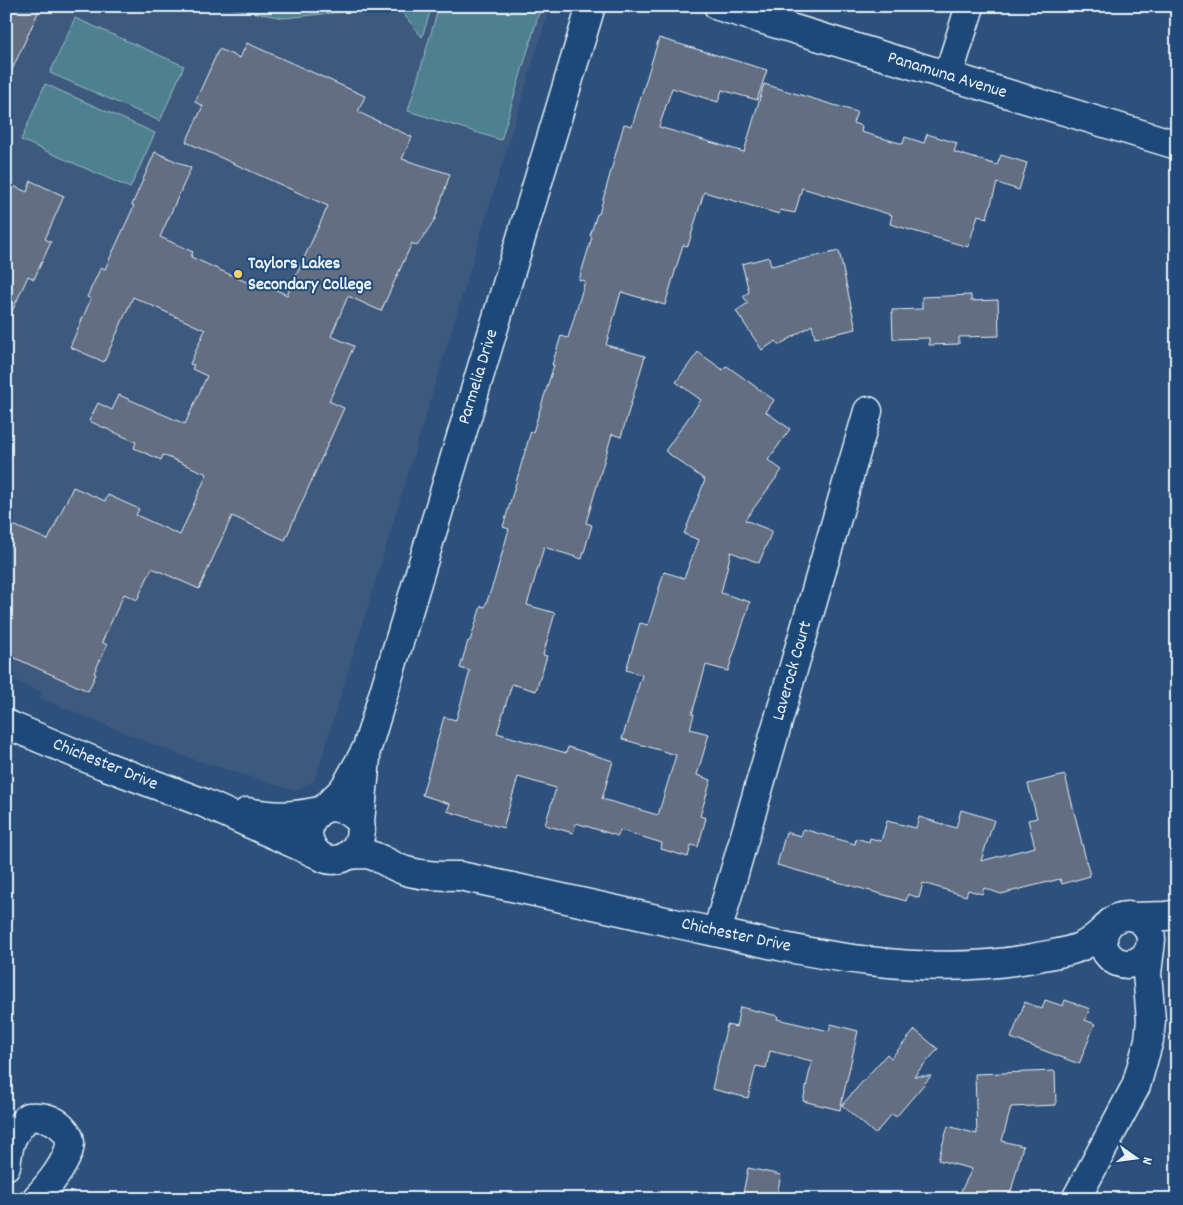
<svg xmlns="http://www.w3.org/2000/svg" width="1183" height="1205" font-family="Dekko,sans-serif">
<rect width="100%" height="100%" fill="#2d517c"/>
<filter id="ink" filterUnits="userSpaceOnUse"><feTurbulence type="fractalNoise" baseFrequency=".02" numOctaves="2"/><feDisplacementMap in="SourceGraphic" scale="10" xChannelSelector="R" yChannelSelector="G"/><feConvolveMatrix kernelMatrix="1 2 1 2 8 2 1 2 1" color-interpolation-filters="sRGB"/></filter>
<g filter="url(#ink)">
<path fill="#3d5a7e" d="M 6,6 L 218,6 L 284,18 L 340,12 L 362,6 L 397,6 L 422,37 L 432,6 L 550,6 L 315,780 L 296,791 L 180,755 L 40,698 L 42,692 L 11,679 L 9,686 L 6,685 Z"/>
<path fill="#4d818f" stroke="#9ab9c4" d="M 218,6 L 362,6 L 340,12 L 284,18 Z
M 397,6 L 432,6 L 422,37 Z
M 439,6 L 541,6 L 501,140 L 408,111 Z
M 75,18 L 184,66 L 160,121 L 50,73 Z
M 45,84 L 155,133 L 130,188 L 21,140 Z"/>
<path fill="#636e82" stroke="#e8f1f8" d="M 6,6 L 41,6 L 6,83 Z
M 659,38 L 767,70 L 757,100 L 722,90 L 718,102 L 672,88 L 659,127 L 744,152 L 764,84 L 857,112 L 853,123 L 862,126 L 861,132 L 903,144 L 905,137 L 924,143 L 927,134 L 957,143 L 954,152 L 997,165 L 1001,155 L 1027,163 L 1019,190 L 997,183 L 987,218 L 978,215 L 968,247 L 890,224 L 892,215 L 802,188 L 795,213 L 780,210 L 779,214 L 704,192 L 688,246 L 683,245 L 665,305 L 621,292 L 606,345 L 645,356 L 621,437 L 612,434 L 586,523 L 592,525 L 582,559 L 544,547 L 527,605 L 555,613 L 543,655 L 547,656 L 536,691 L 512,684 L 497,733 L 566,753 L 568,747 L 613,761 L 602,799 L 658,815 L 676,755 L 622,739 L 642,675 L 626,670 L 640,623 L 648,625 L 664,572 L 684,578 L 699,540 L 684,534 L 705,480 L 665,451 L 701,400 L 676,382 L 698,352 L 723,370 L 727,366 L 774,400 L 766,412 L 790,429 L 768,460 L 782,470 L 745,520 L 772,531 L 759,563 L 731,552 L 721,593 L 750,602 L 728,671 L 706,665 L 692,714 L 694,714 L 690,729 L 709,734 L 697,775 L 711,780 L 700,816 L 706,818 L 698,847 L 691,845 L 688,857 L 661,849 L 662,843 L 620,830 L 618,836 L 576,823 L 573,833 L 545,825 L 556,788 L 518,777 L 503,828 L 447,811 L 450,804 L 422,795 L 444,717 L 456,720 L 470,671 L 460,668 L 468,641 L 470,641 L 481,606 L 485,607 L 494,581 L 509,529 L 503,527 L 531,431 L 533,432 L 554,365 L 552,365 L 561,336 L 568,338 L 585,281 L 579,280 L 592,237 L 590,236 L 597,214 L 599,214 L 624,124 L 632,126 Z
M 247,43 L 365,96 L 358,112 L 412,137 L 402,159 L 450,174 L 435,219 L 417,246 L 412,243 L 381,311 L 348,296 L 331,336 L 354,346 L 329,401 L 344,408 L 285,540 L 232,516 L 199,589 L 152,568 L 137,600 L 124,594 L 102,642 L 107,645 L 94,673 L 96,674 L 88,691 L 6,654 L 6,522 L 48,540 L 73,487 L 105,501 L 108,495 L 139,509 L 136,515 L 180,535 L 207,474 L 163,455 L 161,460 L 134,448 L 136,442 L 89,421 L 98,403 L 112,410 L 119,395 L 185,424 L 207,376 L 192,369 L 194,365 L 190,364 L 205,330 L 133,297 L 104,362 L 70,347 L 91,299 L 87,297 L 101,267 L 105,269 L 134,206 L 132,205 L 155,152 L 191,168 L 160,237 L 193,252 L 191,257 L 253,285 L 255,280 L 287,295 L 328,206 L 186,142 L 203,106 L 195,102 L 219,49 L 240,58 Z
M 31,181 L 64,196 L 45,239 L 51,242 L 34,279 L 28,276 L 6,325 L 6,183 L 27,192 Z
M 839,251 L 856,329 L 815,338 L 812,325 L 779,345 L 776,341 L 762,350 L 736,311 L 748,303 L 743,296 L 749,292 L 742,264 L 769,257 L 771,266 Z
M 971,295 L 971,301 L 998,300 L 999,336 L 959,337 L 959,344 L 929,345 L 929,338 L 893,339 L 892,310 L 922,309 L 922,297 Z
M 1065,775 L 1090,876 L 1062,884 L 1060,879 L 1001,894 L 984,888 L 982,894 L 968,890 L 966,896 L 923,883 L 919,898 L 908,894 L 906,901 L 777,865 L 786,832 L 801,836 L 803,829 L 855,844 L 856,838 L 869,842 L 870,838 L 881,841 L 887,821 L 916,828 L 919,817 L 956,828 L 961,810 L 994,820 L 981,861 L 1035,847 L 1028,820 L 1037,818 L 1028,784 Z
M 1045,1000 L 1063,1006 L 1065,1000 L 1090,1009 L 1085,1020 L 1095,1024 L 1079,1064 L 1011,1038 L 1025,1002 L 1042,1009 Z
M 740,1007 L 778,1016 L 777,1019 L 829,1031 L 831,1024 L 858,1031 L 840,1110 L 803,1101 L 812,1061 L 770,1051 L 766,1068 L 756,1066 L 748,1098 L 712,1089 L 727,1025 L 736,1027 Z
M 915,1030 L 938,1049 L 914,1076 L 931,1076 L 896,1117 L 892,1114 L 875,1134 L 842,1105 L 887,1054 L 891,1058 Z
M 1055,1071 L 1056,1105 L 1011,1107 L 1002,1141 L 1023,1146 L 1009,1199 L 957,1199 L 972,1169 L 938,1160 L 948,1126 L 977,1134 L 975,1074 Z
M 748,1168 L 781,1175 L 776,1199 L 742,1199 Z"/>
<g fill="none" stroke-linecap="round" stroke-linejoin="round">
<defs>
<path id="minor" d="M 718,6 L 1177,145
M 948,76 L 970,6
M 6,724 L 103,765 L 204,803 L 319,855
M 324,809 L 341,792 L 347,784 L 367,748 L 591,6
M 247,812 C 274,817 293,817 320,811
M 360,822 C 347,808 325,798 312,820 C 308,827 307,835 310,842 C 322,875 367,859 360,822 L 366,758
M 350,855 C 355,854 361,854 366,854 C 380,856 392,867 406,871 C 424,876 442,876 460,876 C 532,891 603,907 674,923 C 793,949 911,981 1033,958 C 1050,954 1069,953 1084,945 C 1092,941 1099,934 1105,929
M1103 940a24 24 0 1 1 48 0a24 24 0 1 1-48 0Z
M 1133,917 L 1166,916 L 1177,914
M 717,932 L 868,411
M 6,1166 C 9,1142 11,1134 28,1117 C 40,1116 51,1117 61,1126 C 65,1130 70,1136 70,1142 C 70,1160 48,1186 36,1199
M 1076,1199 L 1136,1086 L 1149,1040 L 1151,1020 L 1147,973 L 1150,949"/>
</defs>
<use href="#minor" stroke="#e8f1f8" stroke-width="31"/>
<use href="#minor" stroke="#1f4a7a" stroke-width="28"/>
</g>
</g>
<circle fill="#ffd166" stroke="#1f4a7a" stroke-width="2" cx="238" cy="274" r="5"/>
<g text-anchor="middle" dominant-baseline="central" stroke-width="4" stroke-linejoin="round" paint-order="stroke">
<g font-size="18" fill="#e8f1f8" stroke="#1f4a7a">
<text transform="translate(947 76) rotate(17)">Panamuna Avenue</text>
<text transform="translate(479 377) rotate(-73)">Parmelia Drive</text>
<text transform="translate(793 671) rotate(-74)">Laverock Court</text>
<text transform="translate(105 765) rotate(22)">Chichester Drive</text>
<text transform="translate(736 936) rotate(12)">Chichester Drive</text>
</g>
<g font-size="18" font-weight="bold" fill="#e8f1f8" stroke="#1f4a7a" text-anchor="start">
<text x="248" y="264">Taylors Lakes<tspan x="248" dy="21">Secondary College</tspan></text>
</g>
</g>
<rect width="1183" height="1205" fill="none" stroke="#1f4a7a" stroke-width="25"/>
<rect x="12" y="12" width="1158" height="1180" fill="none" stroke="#e8f1f8" stroke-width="2" filter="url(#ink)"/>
<g transform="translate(1136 1158) rotate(104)" stroke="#1f4a7a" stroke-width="4" paint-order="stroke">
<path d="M0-4L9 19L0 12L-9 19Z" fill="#e8f1f8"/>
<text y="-8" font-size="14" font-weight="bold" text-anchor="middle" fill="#e8f1f8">N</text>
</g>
</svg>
